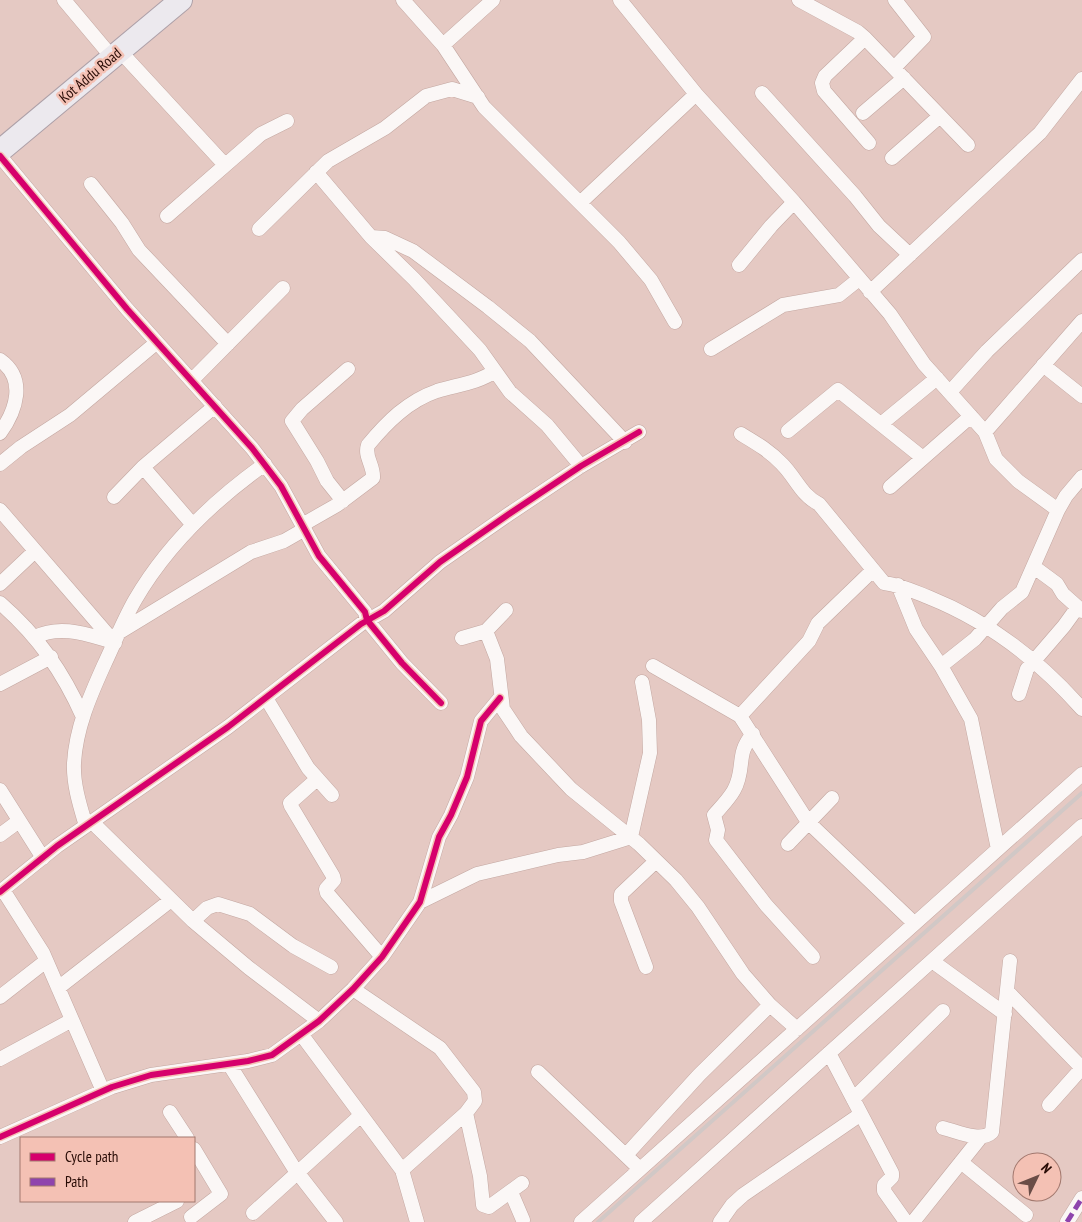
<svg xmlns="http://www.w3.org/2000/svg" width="1082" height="1222" font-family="'PT Sans Narrow',sans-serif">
<rect width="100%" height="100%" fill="#e5c9c3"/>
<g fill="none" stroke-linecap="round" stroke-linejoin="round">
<defs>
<path id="street" d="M 64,0 L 111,56
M 403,0 L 443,45 L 484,107 L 619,242 L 651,280 L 675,322
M 620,0 L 696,94 L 794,202 L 890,314 L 924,364 L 985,432 L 996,459 L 1018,481 L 1058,510
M 799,0 L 858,32 L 865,38 L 968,145
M 865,38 L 825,76 L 822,83 L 824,91 L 869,143
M 443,45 L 493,0
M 119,50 L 225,165
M 894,68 L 924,37 L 895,0
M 762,93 L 855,196 L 879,226 L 910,255
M 863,113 L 904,78
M 0,156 L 127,309 L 252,448 L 281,486 L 319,556 L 365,612 L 367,620 L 402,663 L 441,703
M 892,158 L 940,116
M 316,172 L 371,237 L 414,279 L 480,350 L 510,392 L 547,425 L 581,466
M 91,184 L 122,223 L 139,250 L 228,344
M 581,202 L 696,94
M 167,216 L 261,134 L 287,121
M 259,229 L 328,161 L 385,128 L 426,96 L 452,89 L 478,97
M 371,237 L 385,238 L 413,251 L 488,307 L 530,341 L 625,442
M 739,265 L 771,226 L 794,202
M 870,292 L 1040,133 L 1082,79
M 711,349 L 783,305 L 839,295 L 859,279
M 0,360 C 27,379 16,411 0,433
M 1043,365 L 1082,396
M 192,380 L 283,288
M 950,392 L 987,351 L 1082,260
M 881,424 L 937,378
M 788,431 L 838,390 L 923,458
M 985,432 L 1082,321
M 741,434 C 756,443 770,451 782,464 C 796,478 801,495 819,504 L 884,583 C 900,585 913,591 928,597 C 988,621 1039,660 1082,709
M 0,464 L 21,447 L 70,415 L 156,343
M 143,467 L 193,525
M 890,487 L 971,416
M 114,497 L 143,467 L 215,406
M 343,501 L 327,481 L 317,461 L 292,421 L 302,409 L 348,369
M 0,510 L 115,643
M 302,525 L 337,505 L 373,478 C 374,465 364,457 368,445 C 387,422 408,401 437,391 C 456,385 478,383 495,371
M 1034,567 L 1057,584 L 1063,594 L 1082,611
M 0,584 L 35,551
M 898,585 L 916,629 L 941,666 L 971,719 L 998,849
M 0,603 C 38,636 63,672 83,717
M 486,631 L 497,659 L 503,709 L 521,736 L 571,789 L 639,844 L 676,880 L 698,907 L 743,974 L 770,1005 L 797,1029
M 118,633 L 251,552 L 284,541 L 305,529
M 35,637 C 61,624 88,635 114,642
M 462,638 L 486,631 L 506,610
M 653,666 L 740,716 L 808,822 L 914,923
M 941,666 L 975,639 L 1002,608 L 1022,592 L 1058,510 L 1066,496 L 1082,477
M 0,684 L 51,657
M 1019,694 L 1027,669 L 1064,626 L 1077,608
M 266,698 L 308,768 L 332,795
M 740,716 L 809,641 L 818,623 L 872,571
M 753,734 C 735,754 746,768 734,790 C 729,799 721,807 714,815 L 718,830 L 716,840 L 766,905 L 813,957
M 317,779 L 290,803 L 291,806 L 333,876 L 334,880 L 326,889 L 327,893 L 382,957
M 0,790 L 43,858
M 92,822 L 193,921 L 249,968 L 319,1021
M 86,826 C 80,806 73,784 74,763 C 76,728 90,696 104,665 C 114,644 123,621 135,600 C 167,545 213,501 265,464
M 0,835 L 19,821
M 631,837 L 650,753 L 649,720 L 642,682
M 788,844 L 832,798
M 3,890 L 43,953 L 103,1091
M 0,892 L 57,846 L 228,727 L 361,624 L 384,611 L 440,562 L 509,514 L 581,466 L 639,432
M 420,902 L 477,874 L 558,855 L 583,852 L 631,837
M 193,921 L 207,908 L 218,904 L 250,914 L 293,946 L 331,967
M 932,961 L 1005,1014
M 646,967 L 621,901 L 621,894 L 656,861
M 58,988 L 171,900
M 353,989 L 440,1048 L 474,1092 L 475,1101 L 466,1113 L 402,1170
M 1007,991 L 1082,1068
M 0,997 L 46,961
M 301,1034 L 402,1170 L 417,1222
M 829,1053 L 892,1173 L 892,1177 L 884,1185 L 884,1191 L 906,1222
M 0,1059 L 72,1020
M 229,1064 L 294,1168 L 336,1222
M 538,1072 L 640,1169
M 853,1099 L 943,1011
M 1049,1105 L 1082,1068
M 170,1112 L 187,1138
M 466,1113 L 480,1176 L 483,1205 L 489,1207 L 522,1183
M 943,1128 C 956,1131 981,1143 992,1132 L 1010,961
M 0,1137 L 112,1087 L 151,1075 L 248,1061 L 272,1055 L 319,1021 L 353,989 L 382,957 L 420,902 L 439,837 L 451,815 L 467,777 L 481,721 L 500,698
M 626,1155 L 699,1075 L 770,1005
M 961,1162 L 1026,1215
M 511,1192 L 523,1220
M 253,1213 L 361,1115
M 191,1217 L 221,1194 L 194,1149
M 135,1222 L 177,1201
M 581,1222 L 1082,774
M 641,1222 L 1082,826
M 720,1222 L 732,1205 L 743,1195 L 861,1114
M 913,1222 L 981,1137
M 1067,1222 L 1082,1198"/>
<path id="primary" d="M 0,151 L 181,0"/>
</defs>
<use href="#street" stroke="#c3a7a1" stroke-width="15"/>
<use href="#primary" stroke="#ada0a8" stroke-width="24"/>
<use href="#street" stroke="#fbf7f6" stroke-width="14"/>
<use href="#primary" stroke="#ece9ee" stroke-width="22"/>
<path stroke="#d1c8c6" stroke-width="4" d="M 598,1222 L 1082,793"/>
<path stroke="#8e44ad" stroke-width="5" stroke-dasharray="10 5" stroke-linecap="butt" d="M 1067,1222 L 1082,1198"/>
<defs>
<path id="cycleway" d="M 0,156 L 127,309 L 252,448 L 281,486 L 319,556 L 365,612 L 367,620 L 402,663 L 441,703
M 0,892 L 57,846 L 228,727 L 361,624 L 384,611 L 440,562 L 509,514 L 581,466 L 639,432
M 0,1137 L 112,1087 L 151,1075 L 248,1061 L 272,1055 L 319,1021 L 353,989 L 382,957 L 420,902 L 439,837 L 451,815 L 467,777 L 481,721 L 500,698"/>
</defs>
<use href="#cycleway" stroke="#f4c1b4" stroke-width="9"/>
<use href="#cycleway" stroke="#d6006c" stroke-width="6"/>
</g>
<g text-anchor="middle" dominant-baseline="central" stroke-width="5" stroke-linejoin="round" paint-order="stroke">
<g font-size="15" fill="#270a04" stroke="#f4c1b4">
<text transform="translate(90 75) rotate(-40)">Kot Addu Road</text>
</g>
</g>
<rect x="20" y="1137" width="175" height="65" fill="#f4c1b4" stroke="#a2786e"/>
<rect x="30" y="1153" width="25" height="8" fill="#d6006c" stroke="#a2786e"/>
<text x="65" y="1162" font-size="15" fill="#270a04">Cycle path</text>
<rect x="30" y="1178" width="25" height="8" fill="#8e44ad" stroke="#a2786e"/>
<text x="65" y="1187" font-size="15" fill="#270a04">Path</text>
<g transform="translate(1037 1177) rotate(47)"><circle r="24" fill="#f4c1b4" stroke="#a2786e"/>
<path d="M0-4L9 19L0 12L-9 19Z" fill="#6a4d47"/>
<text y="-8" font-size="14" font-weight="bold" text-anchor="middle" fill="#270a04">N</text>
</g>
</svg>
